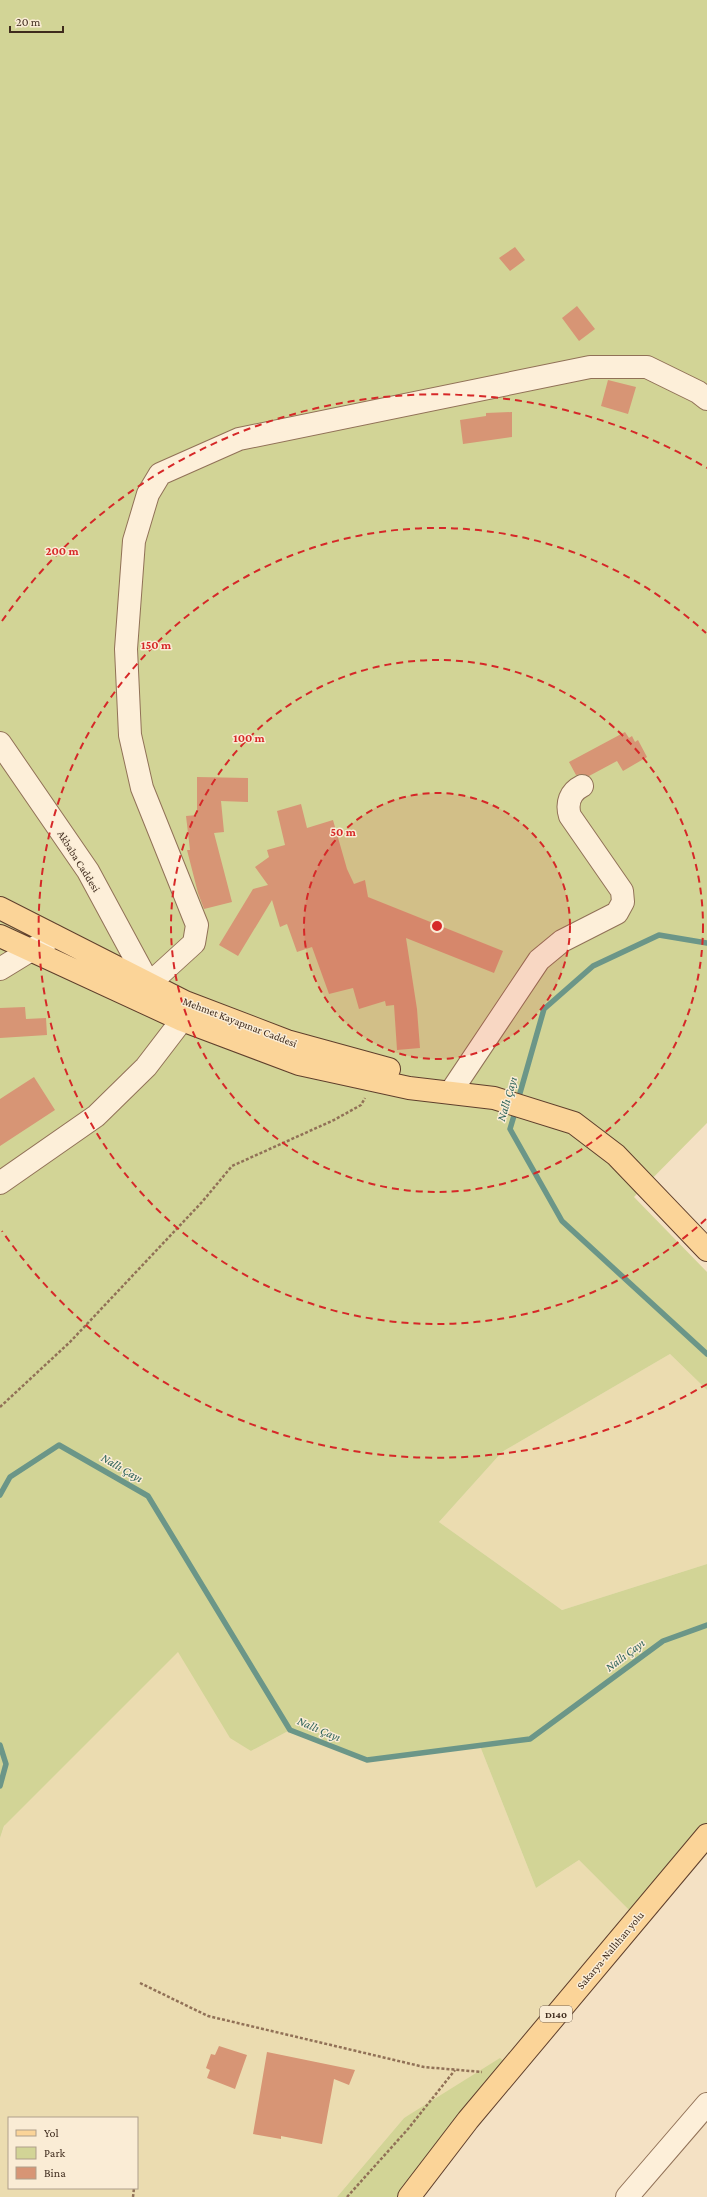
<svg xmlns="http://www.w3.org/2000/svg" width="707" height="2197" font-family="'Crimson Pro',serif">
<rect width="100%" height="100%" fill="#f4e1c4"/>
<path fill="#ebdcb0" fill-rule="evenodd" d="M 670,1354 L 707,1390 L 707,1564 L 562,1610 L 439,1522 L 502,1452 Z
M 115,1522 L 251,1751 L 290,1730 L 362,1758 L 480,1746 L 536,1888 L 579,1860 L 637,1918 L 512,2068 L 404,2118 L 337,2197 L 0,2197 L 0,1838 ZM 9,2118 L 137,2118 L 137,2188 L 9,2188 Z"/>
<path fill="#d2d496" d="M 0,0 L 707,0 L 707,1123 L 634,1197 L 707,1272 L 707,1390 L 670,1354 L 502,1452 L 439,1522 L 562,1610 L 707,1564 L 707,1835 L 637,1918 L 579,1860 L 536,1888 L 480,1746 L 362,1758 L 290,1730 L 251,1751 L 230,1738 L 178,1652 L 4,1826 L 0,1838 Z
M 500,2058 L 512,2068 L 409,2197 L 337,2197 L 404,2118 Z"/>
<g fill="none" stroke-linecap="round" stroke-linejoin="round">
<path stroke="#6b9688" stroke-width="5.5" d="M 518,1100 L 544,1009 L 593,966 L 659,935 L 707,943
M 516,1109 L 510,1129 L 562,1221 L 707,1354
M 0,1495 L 10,1477 L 59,1445 L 148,1496 L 290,1730 L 367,1760 L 530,1739 L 663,1641 L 707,1625
M 0,1745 L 6,1764 L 0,1786"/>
</g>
<path fill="#d79575" d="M 515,247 L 525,260 L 510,271 L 499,258 Z
M 577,306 L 595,329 L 579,341 L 562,318 Z
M 608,380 L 636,387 L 628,414 L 601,406 Z
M 512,412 L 512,437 L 463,444 L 460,420 L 486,416 L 486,413 Z
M 625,732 L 629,738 L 632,736 L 635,742 L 638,740 L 647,757 L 623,771 L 617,761 L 589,776 L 582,774 L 576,775 L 569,762 Z
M 197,777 L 248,778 L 248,802 L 221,801 L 224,832 L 214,833 L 232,902 L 204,909 L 198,893 L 187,850 L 190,850 L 186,816 L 197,815 Z
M 301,804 L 307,828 L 333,820 L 347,869 L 354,884 L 365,880 L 368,897 L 503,951 L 494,973 L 406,938 L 417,1009 L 420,1048 L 397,1050 L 394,1005 L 386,1006 L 385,1001 L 359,1009 L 353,988 L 329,994 L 312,947 L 297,952 L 287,924 L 280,927 L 272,900 L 238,956 L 219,945 L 253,889 L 268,885 L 255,867 L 269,857 L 267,850 L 285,845 L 277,811 Z
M 25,1007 L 26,1019 L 46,1018 L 47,1035 L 0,1038 L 0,1008 Z
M 34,1077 L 55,1110 L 0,1146 L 0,1099 Z
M 219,2046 L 247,2055 L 235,2089 L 207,2078 L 210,2070 L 206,2068 L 211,2054 L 215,2055 Z
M 267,2052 L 355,2070 L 349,2085 L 334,2079 L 322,2144 L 281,2136 L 281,2139 L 253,2134 Z"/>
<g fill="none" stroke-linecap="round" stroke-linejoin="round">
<defs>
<path id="minor" d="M 0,743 L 88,871 L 149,984 L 194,943 L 197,925 L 142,788 L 130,735 L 126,649 L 134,541 L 148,494 L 160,474 L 239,439 L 590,367 L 647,367 L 698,392 L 707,399
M 0,969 L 54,936
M 454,1087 L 539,960 L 562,941 L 617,913 L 623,902 L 622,891 L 570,816 C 566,803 570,792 582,786
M 0,1183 L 96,1116 L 146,1067 L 182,1020
M 627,2197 L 707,2104"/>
<path id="major" d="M 0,908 L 185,1002 L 287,1041 L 389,1069
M 0,936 L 182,1020 L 299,1064 L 409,1088 L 494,1098 L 574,1123 L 616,1155 L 707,1250
M 409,2197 L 468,2120 L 707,1835"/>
</defs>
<use href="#minor" stroke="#917157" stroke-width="24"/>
<use href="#major" stroke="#5f3f2c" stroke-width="24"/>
<path stroke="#917157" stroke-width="2.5" stroke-dasharray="3 2" stroke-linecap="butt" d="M 0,1407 L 70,1342 L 202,1202 L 232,1166 L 334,1120 L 361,1105 L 365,1098
M 140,1983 L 208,2016 L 424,2067 L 482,2072
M 133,2197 L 134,2188
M 347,2197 L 408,2129 L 455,2070"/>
<use href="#minor" stroke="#fdefd9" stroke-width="22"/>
<use href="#major" stroke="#fbd498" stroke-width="22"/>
</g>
<circle cx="437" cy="926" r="133" fill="#d62828" fill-opacity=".12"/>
<g fill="none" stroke="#d62828" stroke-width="2" stroke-dasharray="7 5">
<circle cx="437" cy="926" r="133"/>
<circle cx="437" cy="926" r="266"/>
<path d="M706 1219A398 398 0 1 1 706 633"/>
<path d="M707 1384A531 531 0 0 1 2 1231M2 621A531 531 0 0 1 707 468"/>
</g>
<g text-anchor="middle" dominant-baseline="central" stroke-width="3" stroke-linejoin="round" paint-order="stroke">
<rect fill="#faecd5" stroke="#776554" stroke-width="1" x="540" y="2006" width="32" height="16" rx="3"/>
<g font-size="10" font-weight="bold" fill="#3f2b1d">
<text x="556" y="2014">D140</text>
</g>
<g font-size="11" fill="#3f2b1d" stroke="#faecd5">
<text transform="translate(79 861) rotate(58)">Akbaba Caddesi</text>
<text transform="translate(240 1022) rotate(21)">Mehmet Kayapınar Caddesi</text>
<text transform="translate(610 1950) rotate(-50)">Sakarya-Nallıhan yolu</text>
</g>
<g font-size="12" font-style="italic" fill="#2b6159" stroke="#faecd5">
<text transform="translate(507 1099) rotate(-74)">Nallı Çayı</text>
<text transform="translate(122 1468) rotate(30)">Nallı Çayı</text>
<text transform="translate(625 1655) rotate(-37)">Nallı Çayı</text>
<text transform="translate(319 1729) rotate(23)">Nallı Çayı</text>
</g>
</g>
<circle cx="437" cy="926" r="6" fill="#d62828" stroke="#faecd5" stroke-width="2"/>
<g font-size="12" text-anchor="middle" font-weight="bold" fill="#d62828" stroke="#faecd5" stroke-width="3" stroke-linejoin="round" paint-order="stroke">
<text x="62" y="555">200 m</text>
<text x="156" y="649">150 m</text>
<text x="249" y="742">100 m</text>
<text x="343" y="836">50 m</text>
</g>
<rect x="8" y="2117" width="130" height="72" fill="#faecd5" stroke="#af9f8b"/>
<rect x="16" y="2130" width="20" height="6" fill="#fbd498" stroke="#af9f8b"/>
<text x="44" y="2137" font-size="12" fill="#3f2b1d">Yol</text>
<rect x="16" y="2147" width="20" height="12" fill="#d2d496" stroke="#af9f8b"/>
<text x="44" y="2157" font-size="12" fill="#3f2b1d">Park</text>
<rect x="16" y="2167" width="20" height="12" fill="#d79575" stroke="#af9f8b"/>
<text x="44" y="2177" font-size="12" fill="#3f2b1d">Bina</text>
<path d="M10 26v6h53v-6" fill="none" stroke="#3f2b1d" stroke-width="2"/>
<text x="16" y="26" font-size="12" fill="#3f2b1d" stroke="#faecd5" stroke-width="3" paint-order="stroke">20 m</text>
</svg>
